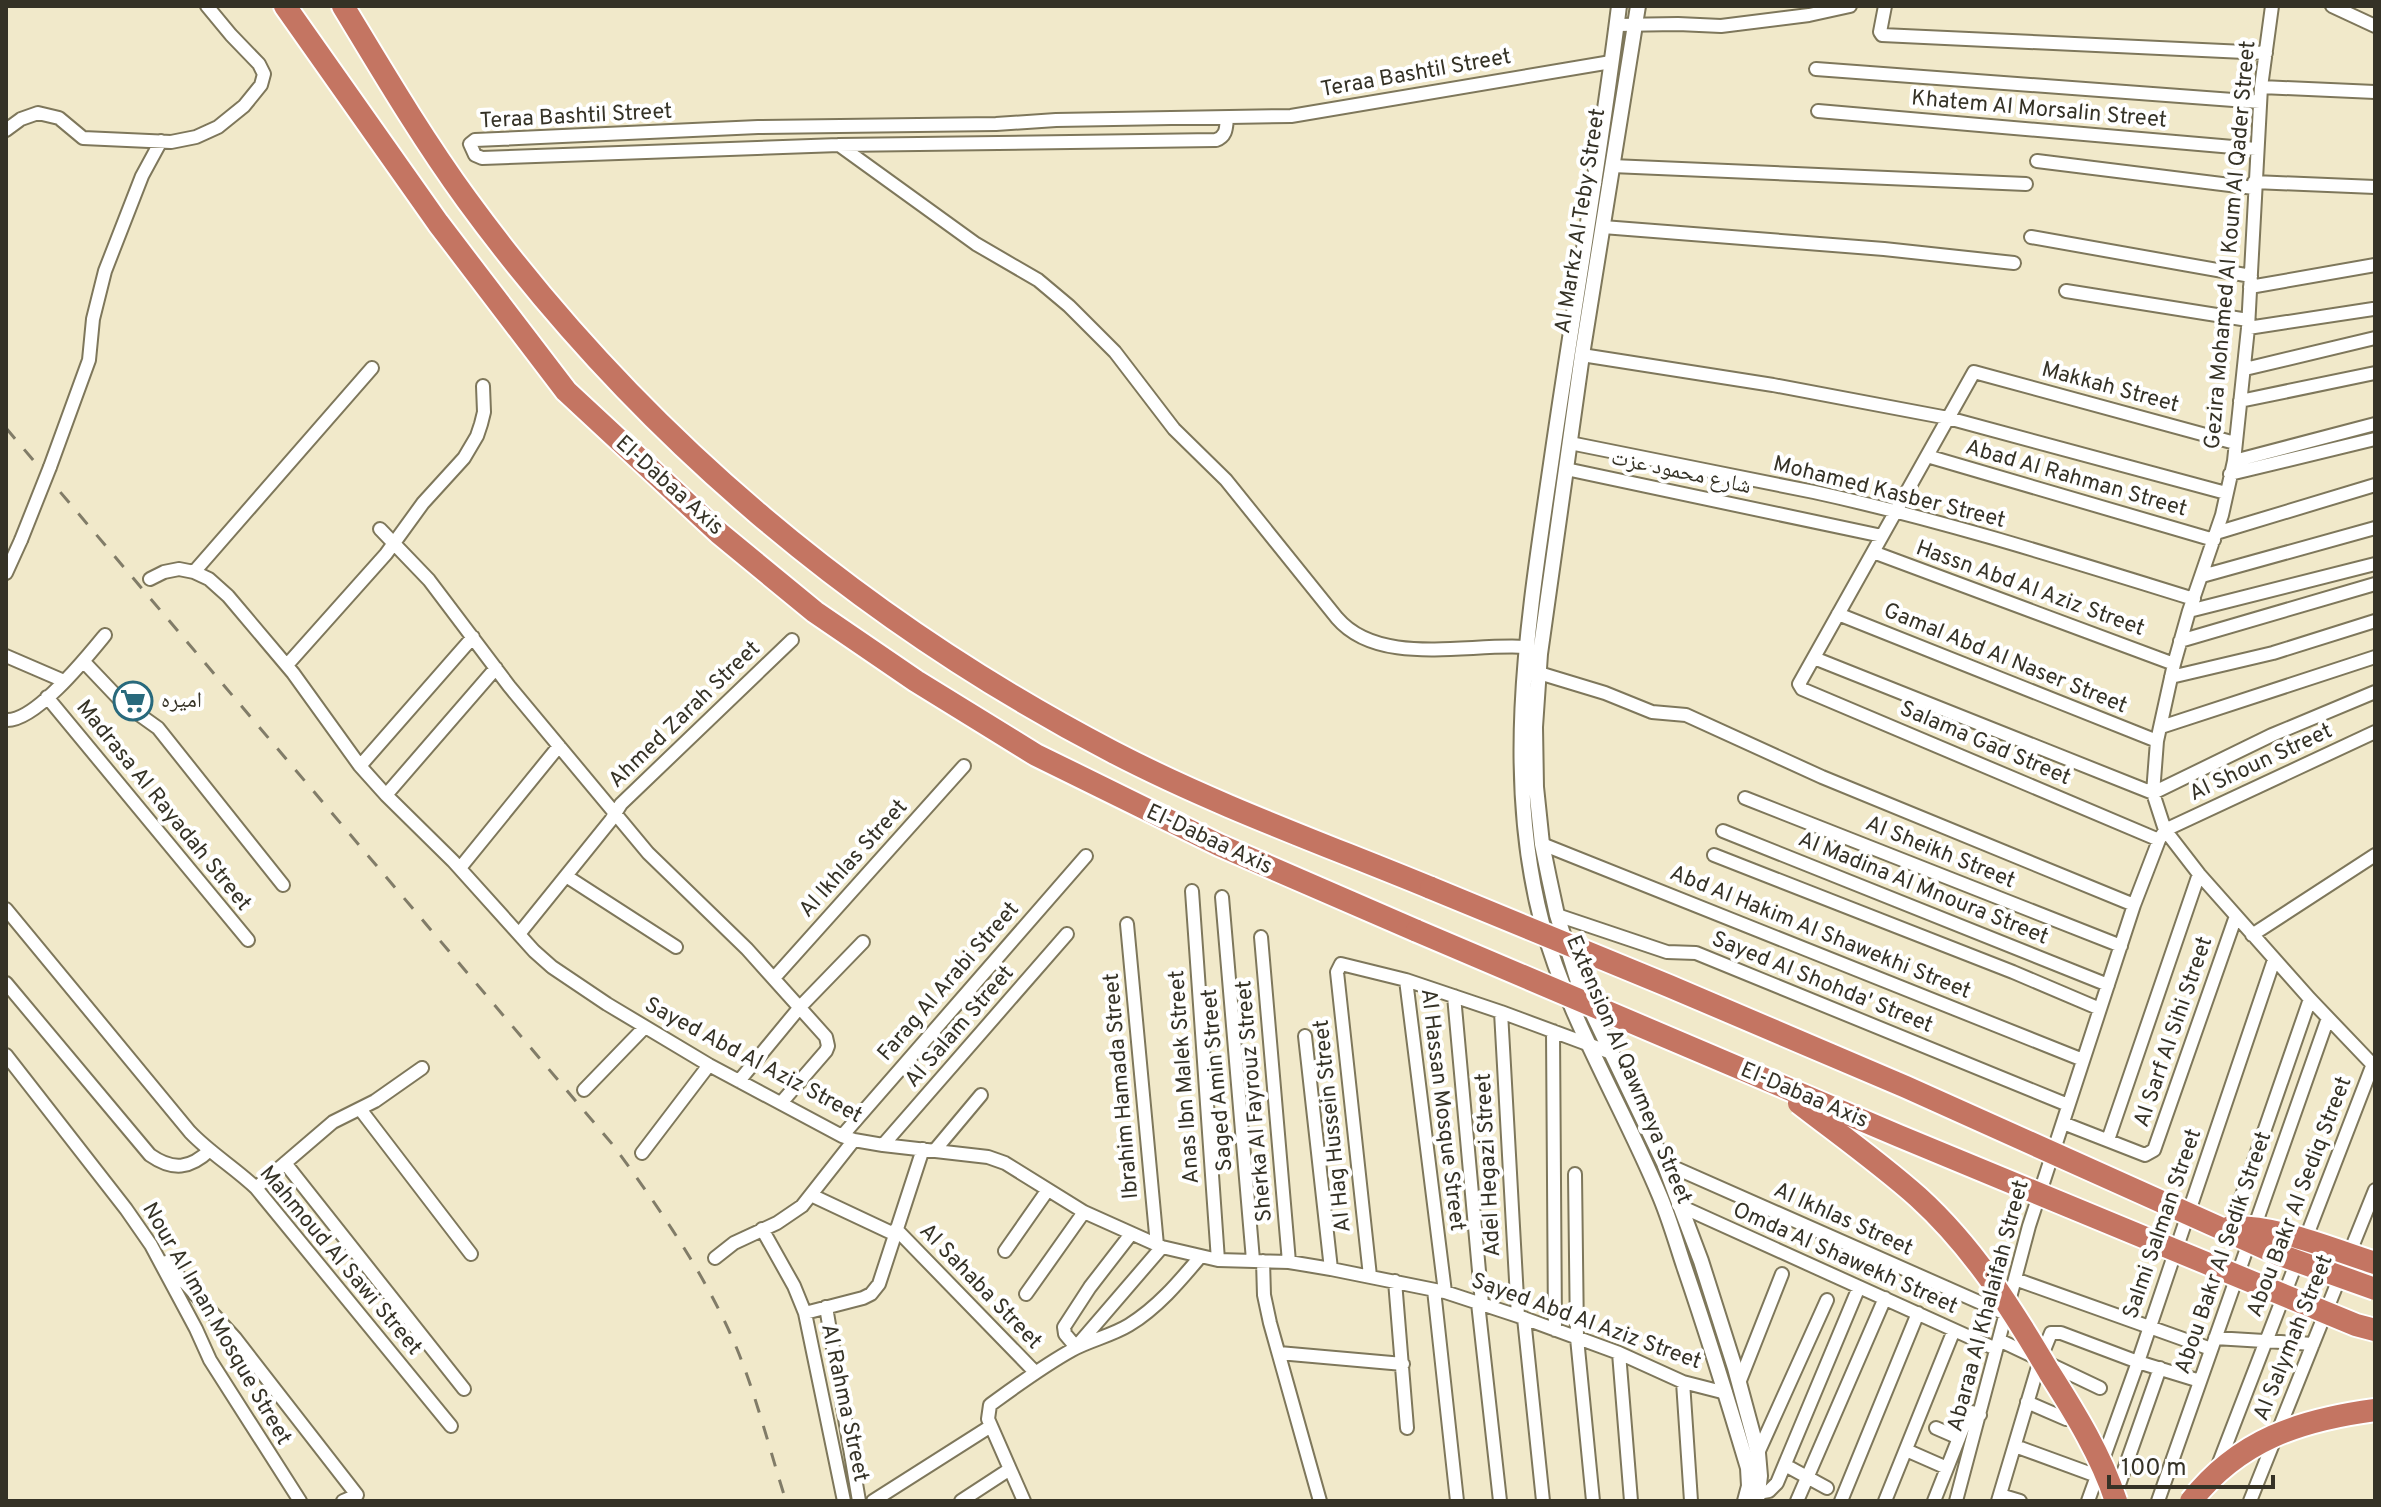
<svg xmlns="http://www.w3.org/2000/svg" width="2381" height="1507" font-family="Overpass,'Noto Naskh Arabic',sans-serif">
<rect width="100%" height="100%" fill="#f1e9ca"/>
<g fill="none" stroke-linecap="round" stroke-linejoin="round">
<defs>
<path id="minor" d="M 1885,6 L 1880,32 L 1882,35 L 2266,53
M 2272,6 L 2261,87 L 2248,328 L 2234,461 L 2222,515 L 2189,611 L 2174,664 L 2157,741 L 2153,793 L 2165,830 L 2199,874 L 2310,999 L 2375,1067
M 2332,6 L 2375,26
M 1617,25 L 1678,24 L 1721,26 L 1809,15 L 1850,6
M 1816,69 L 2260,102
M 2261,87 L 2375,92
M 1818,111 L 2256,149
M 1227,118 C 1226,127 1227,136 1216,140 L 839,145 L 482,158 L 475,155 L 470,144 L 475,140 L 758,127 L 996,124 L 1056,120 L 1291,116 L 1611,62
M 6,130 L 21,119 L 38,113 L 59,118 L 83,138 L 171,142 L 196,137 L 218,127 L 244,106 L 261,85 L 264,74 L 259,64 L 231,35 L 207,6
M 839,145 L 976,244 L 1038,280 L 1069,306 L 1115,352 L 1174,429 L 1226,480 L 1337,618 C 1379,667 1467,643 1526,647
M 2037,161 L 2254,188
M 1612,166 L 2026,184
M 2254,182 L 2375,187
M 1603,227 L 1884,249 L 2014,263
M 2031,237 L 2251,276
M 2250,287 L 2375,265
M 2066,291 L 2248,320
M 2248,328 L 2373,309
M 1582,355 L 1773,385 L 1948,418 L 2226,493
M 2245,369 L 2375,338
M 2240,401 L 2375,373
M 1570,443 C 1651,460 1733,475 1814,492 C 1942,520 2068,560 2194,599
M 1927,456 L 2214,540
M 2234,461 L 2375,424
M 50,467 L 89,360 L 93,319 L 105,271 L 142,176 L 161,141
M 1566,469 L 1882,536
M 2230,474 L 2375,439
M 380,529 L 429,580 L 509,686 L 648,853 L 747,949 L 826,1037 L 828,1046 L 826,1051 L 781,1103
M 2216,533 L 2375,485
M 1873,552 L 2174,664
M 194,572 L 372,368
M 6,573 L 21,540
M 2202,576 L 2375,528
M 150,579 L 164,572 L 179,569 L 194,572 L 209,579 L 228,596 L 293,673 L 360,766 L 386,795 L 453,861 L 534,951 L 552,967 L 607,1004 L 709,1065 L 842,1136 L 854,1140 L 883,1145 L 988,1157 L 1005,1163 L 1084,1212 L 1162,1247 L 1218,1260 L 1289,1262 L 1331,1269 L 1445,1292 L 1518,1316 L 1619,1353 L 1683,1382 L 1726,1393
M 2189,611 L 2375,564
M 1838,614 L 2157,741
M 2180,641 L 2375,584
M 6,656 L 64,681
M 1814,658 L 2153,793 L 2272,735 L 2375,692
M 84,662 L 123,703 L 158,728 L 283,885
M 287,665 L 386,554 L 423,503 L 464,458 L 477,436 L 481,424 L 484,412 L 483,386
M 1539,673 L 1605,693 L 1652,712 L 1686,715 L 1822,777 L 2134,905
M 2171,677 L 2273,653 L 2375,621
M 47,697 L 248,940
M 6,720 C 35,722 87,657 105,635
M 2161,727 L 2375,657
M 360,766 L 473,637
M 386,795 L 496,668
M 1745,798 L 2121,946
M 1723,831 L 2108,985
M 2159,840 L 1802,689 L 1799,684 L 1974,372 L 2235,443
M 1542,844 L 2083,1060
M 1714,855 L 2013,972 L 2100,1009
M 460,868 L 559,746
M 566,876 L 676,947
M 1192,891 L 1218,1260
M 1222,897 L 1253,1260
M 6,909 L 190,1132 C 210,1153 235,1168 256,1188 L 451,1426
M 1557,915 L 1667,952 L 1696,953 L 2068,1105
M 1127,924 L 1157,1245
M 519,934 L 611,820 L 621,804 L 792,640
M 2252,935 L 2375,855
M 1261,937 L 1289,1262
M 774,978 L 964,766
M 1406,980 L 1445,1292
M 6,983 L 150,1155 C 173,1171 190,1169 210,1150
M 1454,996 L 1482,1304
M 1501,1012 L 1518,1316
M 1553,1031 L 1555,1330
M 1305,1036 L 1331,1269
M 6,1055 L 126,1209 L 151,1245 L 196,1329 L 210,1360 L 300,1501
M 739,1081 L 800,1007 L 863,942
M 584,1090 L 645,1027
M 360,1109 L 471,1254
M 2063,1123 L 2145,1155 L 2154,1150 L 2236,916
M 842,1136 L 1086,856
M 2108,1140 L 2199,874
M 883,1145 L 1067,934
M 935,1150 L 981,1095
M 642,1153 L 709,1065
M 285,1163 L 464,1389
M 1664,1163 L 2006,1314
M 1575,1174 L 1577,1338 L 1593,1501
M 256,1188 L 333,1122 L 375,1101 L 422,1068
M 811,1195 L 894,1234
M 2239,1204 L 2310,999
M 1678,1205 L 1996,1349
M 762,1229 L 794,1286 L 805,1313 L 844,1501
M 896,1229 L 1035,1372
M 1131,1234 L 1090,1287 L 1064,1327 L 1065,1334 L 1076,1347 L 1162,1247
M 1005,1251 L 1047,1191
M 2348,1257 L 2375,1190
M 715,1258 L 734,1243 L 777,1223 L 802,1206 L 854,1140
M 1263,1261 L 1264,1295 L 1270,1323 L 1320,1501
M 166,1262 L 235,1338 L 357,1495 L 343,1501
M 1370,1276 L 1337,972 L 1341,964 L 1406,980 L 1501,1012 L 1609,1052
M 2015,1279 L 2211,1349
M 1395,1281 L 1407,1428
M 1434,1290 L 1457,1501
M 1026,1294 L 1084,1212
M 1478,1303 L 1500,1501
M 826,1307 L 859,1501
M 805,1313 L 863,1298 L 871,1294 L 879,1284 L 923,1149
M 1524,1318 L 1543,1501
M 2215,1338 L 2264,1341 L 2267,1339 L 2373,1064
M 1999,1340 L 2100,1388
M 1279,1353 L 1403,1364
M 1619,1353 L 1631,1501
M 1683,1382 L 1691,1501
M 1739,1383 L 1782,1274
M 2027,1402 L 2066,1419
M 1936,1428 L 1959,1438
M 2015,1446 L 2097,1476
M 1906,1450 L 1947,1468
M 1758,1453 L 1827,1300
M 1785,1465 L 1827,1488
M 2217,1468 L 2266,1341 L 2313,1344
M 1758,1493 L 1769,1491 L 1777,1483 L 1859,1287
M 2116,1493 L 2160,1368
M 2000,1495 L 2020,1501
M 873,1501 L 991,1426
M 961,1501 L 1010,1469
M 1024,1501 L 988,1419 L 990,1405 C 1016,1386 1043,1366 1072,1350 C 1090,1340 1111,1336 1129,1325 C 1157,1308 1179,1282 1200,1257
M 1797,1501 L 1885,1298
M 1841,1501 L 1918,1313
M 1885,1501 L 1954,1330
M 1934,1501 L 1968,1415 L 1972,1412 L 1980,1415
M 1956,1501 L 2029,1226 L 2134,905 L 2159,840 L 2165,830 L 2375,732
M 1998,1501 L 2040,1360 L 2051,1333 L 2061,1333 L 2138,1362 L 2200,1381
M 2088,1501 L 2138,1362 L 2274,960
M 2158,1501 L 2328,1018
M 2250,1501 L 2341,1274"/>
<path id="tertiary" d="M 1619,6 C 1600,159 1573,311 1551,464 C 1529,616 1502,771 1542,923 C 1567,1016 1622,1105 1659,1194 C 1669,1217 1676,1242 1684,1266 C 1707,1333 1728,1401 1748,1468 L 1749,1486 L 1745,1501
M 1638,6 L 1582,355 L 1540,654 L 1535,727 L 1536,787 L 1542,844 L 1549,878 L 1557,915 L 1579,985 L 1664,1163 L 1701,1261 L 1735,1368 L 1758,1453 L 1760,1476 L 1757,1501"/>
<path id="motorway" d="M 285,6 L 438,223 L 566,391 L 719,533 L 815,612 L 916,681 L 1036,755 L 1219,845 L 1417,931
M 343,6 C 383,72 422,138 467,200 C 637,433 858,619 1113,752 C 1215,805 1324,844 1431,888"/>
</defs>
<use href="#minor" stroke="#7e775b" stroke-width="16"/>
<use href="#tertiary" stroke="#7e775b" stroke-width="18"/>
<use href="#motorway" stroke="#fff" stroke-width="26"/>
<use href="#minor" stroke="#fff" stroke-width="12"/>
<use href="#tertiary" stroke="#fff" stroke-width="14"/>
<use href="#motorway" stroke="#c47562" stroke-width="22"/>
<path stroke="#817c68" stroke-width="3" stroke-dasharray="14 14" stroke-linecap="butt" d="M 6,428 L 613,1145 C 660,1209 706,1275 737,1349 C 757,1398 770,1451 786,1501"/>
<defs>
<path id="minor-bridge" d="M 21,540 L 50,467"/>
<path id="motorway-bridge" d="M 1431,888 L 1669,986 L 1906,1087 L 2280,1255 L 2375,1289
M 1417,931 L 1899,1136 L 2356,1325 L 2375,1330
M 1799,1103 C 1839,1134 1881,1164 1918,1197 C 1973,1247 2012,1309 2049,1372 C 2075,1413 2101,1455 2116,1501
M 2230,1227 C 2279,1226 2328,1248 2375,1263
M 2191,1501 C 2239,1440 2300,1420 2375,1410"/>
</defs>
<use href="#minor-bridge" stroke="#7e775b" stroke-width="16" stroke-linecap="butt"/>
<use href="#motorway-bridge" stroke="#fff" stroke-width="26" stroke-linecap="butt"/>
<use href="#minor-bridge" stroke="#fff" stroke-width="12"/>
<use href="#motorway-bridge" stroke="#c47562" stroke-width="22"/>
</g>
<defs>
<symbol id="supermarket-ring" viewBox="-11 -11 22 22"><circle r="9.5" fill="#fff" stroke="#28697c" stroke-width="1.5"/><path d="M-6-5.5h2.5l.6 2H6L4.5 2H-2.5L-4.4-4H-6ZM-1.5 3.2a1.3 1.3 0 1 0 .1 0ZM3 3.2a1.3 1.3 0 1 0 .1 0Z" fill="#28697c"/></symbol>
</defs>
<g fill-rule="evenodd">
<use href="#supermarket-ring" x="111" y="679" width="44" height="44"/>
</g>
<g text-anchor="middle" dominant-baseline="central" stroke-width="8" stroke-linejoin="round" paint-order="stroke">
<g font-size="22" fill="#353226" stroke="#fff">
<text transform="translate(1416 74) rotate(-10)">Teraa Bashtil Street</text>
<text transform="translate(2039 110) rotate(5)">Khatem Al Morsalin Street</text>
<text transform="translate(576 117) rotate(-3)">Teraa Bashtil Street</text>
<text transform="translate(1581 221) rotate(-81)">Al Markz Al Teby Street</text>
<text transform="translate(2231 245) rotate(-85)">Gezira Mohamed Al Koum Al Qader Street</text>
<text transform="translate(2110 388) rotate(15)">Makkah Street</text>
<text transform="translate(1681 473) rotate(12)">شارع محمود عزت</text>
<text transform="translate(2076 479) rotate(16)">Abad Al Rahman Street</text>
<text transform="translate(669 486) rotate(42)">El-Dabaa Axis</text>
<text transform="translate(1889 493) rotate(14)">Mohamed Kasber Street</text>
<text transform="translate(2030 589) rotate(20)">Hassn Abd Al Aziz Street</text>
<text transform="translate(2005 659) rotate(22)">Gamal Abd Al Naser Street</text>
<text transform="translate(685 715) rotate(-44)">Ahmed Zarah Street</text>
<text transform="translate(1985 744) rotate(23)">Salama Gad Street</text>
<text transform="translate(2261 763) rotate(-25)">Al Shoun Street</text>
<text transform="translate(163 806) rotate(51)">Madrasa Al Rayadah Street</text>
<text transform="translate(1209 840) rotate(25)">El-Dabaa Axis</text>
<text transform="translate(1940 853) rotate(22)">Al Sheikh Street</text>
<text transform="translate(854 859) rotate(-48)">Al Ikhlas Street</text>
<text transform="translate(1923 889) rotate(22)">Al Madina Al Mnoura Street</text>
<text transform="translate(1820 933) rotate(22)">Abd Al Hakim Al Shawekhi Street</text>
<text transform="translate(949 982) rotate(-49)">Farag Al Arabi Street</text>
<text transform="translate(1822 983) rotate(22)">Sayed Al Shohda' Street</text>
<text transform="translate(960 1027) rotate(-49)">Al Salam Street</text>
<text transform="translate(2174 1032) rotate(-71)">Al Sarf Al Sihi Street</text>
<text transform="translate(753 1061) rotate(28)">Sayed Abd Al Aziz Street</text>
<text transform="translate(1628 1070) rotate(67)">Extension Al Qawmeya Street</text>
<text transform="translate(1185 1077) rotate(-94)">Anas Ibn Malek Street</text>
<text transform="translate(1218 1080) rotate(-95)">Saged Amin Street</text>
<text transform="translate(1122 1086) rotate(-95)">Ibrahim Hamada Street</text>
<text transform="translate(1804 1096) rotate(23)">El-Dabaa Axis</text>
<text transform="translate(1255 1101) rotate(-95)">Sherka Al Fayrouz Street</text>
<text transform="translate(1442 1110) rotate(83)">Al Hassan Mosque Street</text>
<text transform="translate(1333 1126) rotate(-96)">Al Hag Hussein Street</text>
<text transform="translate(1489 1165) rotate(-93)">Adel Hegazi Street</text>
<text transform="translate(2300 1197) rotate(-69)">Abou Bakr Al Sediq Street</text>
<text transform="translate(1843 1220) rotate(24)">Al Ikhlas Street</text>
<text transform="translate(2163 1224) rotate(-71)">Salmi Salman Street</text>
<text transform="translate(2224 1253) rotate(-71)">Abou Bakr Al Sedik Street</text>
<text transform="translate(1845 1259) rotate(24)">Omda Al Shawekh Street</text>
<text transform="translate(340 1261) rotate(50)">Mahmoud Al Sawi Street</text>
<text transform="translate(980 1287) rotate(46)">Al Sahaba Street</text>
<text transform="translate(1989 1306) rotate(-75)">Abaraa Al Khalaifah Street</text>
<text transform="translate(1586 1322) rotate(20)">Sayed Abd Al Aziz Street</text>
<text transform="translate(216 1324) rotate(60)">Nour Al Iman Mosque Street</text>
<text transform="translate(2294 1338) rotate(-68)">Al Salymah Street</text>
<text transform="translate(844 1403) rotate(78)">Al Rahma Street</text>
</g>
<g font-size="22" fill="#353226" stroke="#fff" text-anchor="start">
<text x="161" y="701">اميره</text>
</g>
</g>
<rect width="2381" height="1507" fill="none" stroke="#353226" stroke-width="16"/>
<path d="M2109 1475v12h164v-12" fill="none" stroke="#353226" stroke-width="4"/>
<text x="2121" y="1475" font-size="24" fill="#353226" stroke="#ffffff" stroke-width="6" paint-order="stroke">100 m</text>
</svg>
